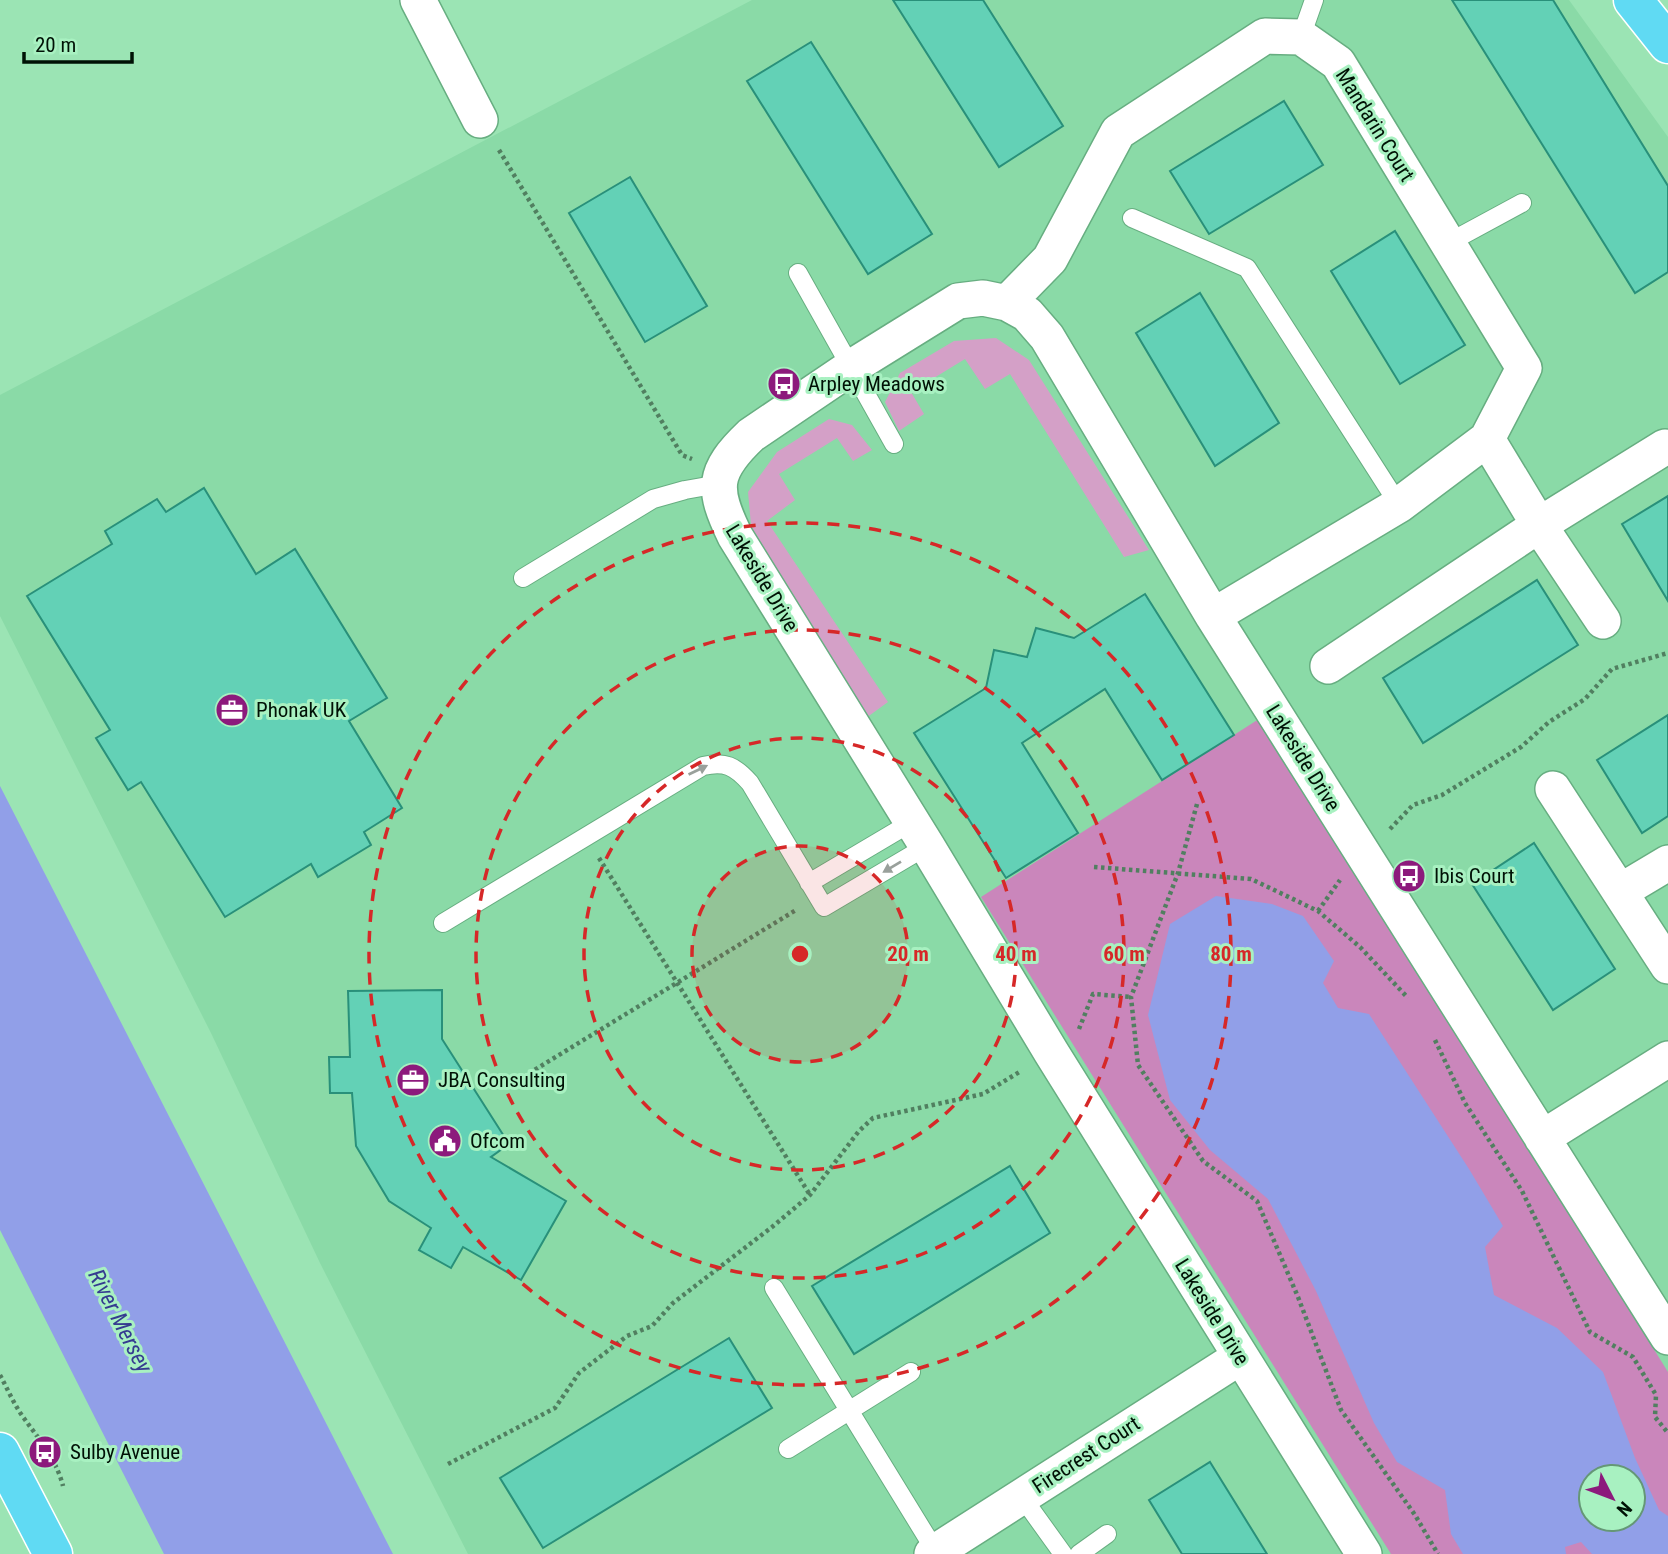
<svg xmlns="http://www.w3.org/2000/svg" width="1668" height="1554" font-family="'Roboto Condensed',sans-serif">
<rect width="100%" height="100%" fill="#9be4b4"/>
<path fill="#8adaa7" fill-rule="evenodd" d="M 752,0 L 1569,0 L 1668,137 L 1668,1554 L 468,1554 L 320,1263 L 211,1033 L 0,616 L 0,395 ZM 1591,1477 L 1633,1477 L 1633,1519 L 1591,1519 Z"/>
<path fill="#d4a0c7" d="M 996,338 L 1029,360 L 1149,550 L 1124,557 L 1010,374 L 985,389 L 965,359 L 911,392 L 924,414 L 899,431 L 885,402 L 900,373 L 954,341 Z
M 829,419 L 852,425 L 872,450 L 853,461 L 837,438 L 779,474 L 795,500 L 767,521 L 888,702 L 866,718 L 752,536 L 748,492 L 777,452 Z"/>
<path fill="#ca86bb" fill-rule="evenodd" d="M 1262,717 L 1668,1372 L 1668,1554 L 1391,1554 L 981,897 ZM 1591,1477 L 1633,1477 L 1633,1519 L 1591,1519 Z"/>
<path fill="#919fe8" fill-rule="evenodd" d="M 0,786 L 393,1554 L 164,1554 L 0,1230 Z
M 1216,896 L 1272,904 L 1303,916 L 1334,961 L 1323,983 L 1338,1008 L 1369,1014 L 1469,1169 L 1503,1226 L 1485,1247 L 1494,1295 L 1557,1328 L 1603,1372 L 1635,1458 L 1659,1510 L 1668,1516 L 1668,1554 L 1592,1554 L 1581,1542 L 1565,1547 L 1566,1554 L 1463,1554 L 1451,1534 L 1445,1490 L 1397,1462 L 1374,1423 L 1316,1291 L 1268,1199 L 1210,1150 L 1170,1100 L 1148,1015 L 1170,924 ZM 1633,1477 L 1633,1519 L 1591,1519 L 1591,1477 Z"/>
<path fill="#63d1b6" stroke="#29907a" stroke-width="2" d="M 893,0 L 983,0 L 1063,126 L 999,167 Z
M 1452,0 L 1553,0 L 1668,186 L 1668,272 L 1635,293 Z
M 811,42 L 932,234 L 868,274 L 747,81 Z
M 1284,101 L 1323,165 L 1209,234 L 1170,171 Z
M 630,177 L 707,306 L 645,342 L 569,213 Z
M 1395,231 L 1465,345 L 1400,384 L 1331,271 Z
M 1200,293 L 1279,423 L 1215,466 L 1136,333 Z
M 204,488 L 256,574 L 295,549 L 387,698 L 349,721 L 402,808 L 364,832 L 371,845 L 318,877 L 311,864 L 225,917 L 141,782 L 128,790 L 96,738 L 110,730 L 27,596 L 112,544 L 105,531 L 157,499 L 166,512 Z
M 1668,496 L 1668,601 L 1622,524 Z
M 1537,580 L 1578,645 L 1423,743 L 1383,678 Z
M 1145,594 L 1234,735 L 1162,780 L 1105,689 L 1022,743 L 1078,833 L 1006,878 L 914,733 L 986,688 L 994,650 L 1027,657 L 1036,628 L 1074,638 Z
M 1668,715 L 1668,816 L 1642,833 L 1597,760 Z
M 1534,843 L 1615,969 L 1553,1010 L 1472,884 Z
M 442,990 L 442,1039 L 509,1144 L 491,1157 L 566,1201 L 521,1280 L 463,1247 L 451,1268 L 419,1250 L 431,1228 L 389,1201 L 356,1146 L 352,1093 L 330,1093 L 329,1057 L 350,1057 L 348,991 Z
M 1010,1166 L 1050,1233 L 854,1354 L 812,1286 Z
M 729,1338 L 772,1408 L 543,1548 L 500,1478 Z
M 1210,1462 L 1267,1554 L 1182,1554 L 1149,1500 Z"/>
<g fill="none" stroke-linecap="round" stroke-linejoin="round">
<defs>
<path id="service" d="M 1301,37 L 1314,0
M 1132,218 L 1247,268 L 1399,505
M 1448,243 L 1522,203
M 798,273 L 894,444
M 523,578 L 653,499 L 685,490 L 719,484
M 809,883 L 912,822
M 443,923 L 703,766 C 725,761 735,766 750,783 L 824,907 L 927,846
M 774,1288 L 936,1552
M 788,1449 L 911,1372
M 1022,1497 L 1063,1554
M 1079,1554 L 1107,1534"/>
<path id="minor" d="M 418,0 L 480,120
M 1007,303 L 1050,259 L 1118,132 L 1265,36 L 1301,37 L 1338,63 L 1524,368 L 1487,439
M 1213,616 L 1399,505 L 1487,439 L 1539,525 L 1603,621
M 1328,666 L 1539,525 L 1665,447
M 1553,789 L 1668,966
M 1621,891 L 1668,863
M 1542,1138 L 1668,1059
M 932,1554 L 1240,1357
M 1364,1554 L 1051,1052 L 927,846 L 735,536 C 712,489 712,472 751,435 L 850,368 L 958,301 L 983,298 L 1007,303 L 1027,314 L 1047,337 L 1213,616 L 1668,1337"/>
<path id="trunk" d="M 1633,0 L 1668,44
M 0,1452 L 53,1554"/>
</defs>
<use href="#service" stroke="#67ae81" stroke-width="20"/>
<use href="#minor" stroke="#67ae81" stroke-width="38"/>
<use href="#trunk" stroke="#fff" stroke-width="41"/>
<path stroke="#517f60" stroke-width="4.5" stroke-dasharray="3.5 3.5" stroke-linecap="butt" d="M 499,150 L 682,455 L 692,459
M 1197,804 L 1178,873 L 1131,997 L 1138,1065 L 1203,1161 L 1257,1201 L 1298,1297 L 1341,1410 L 1415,1515 L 1438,1554
M 1390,829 L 1413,805 L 1442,795 L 1521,747 L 1549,722 L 1585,699 L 1612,669 L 1668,653
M 599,858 L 810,1195
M 1094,867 L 1251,879 L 1318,911 L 1360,947 L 1408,998
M 1318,911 L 1340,880
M 1079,1029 L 1093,994 L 1131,997
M 1435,1040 L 1465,1103 L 1522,1191 L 1590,1332 L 1633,1357 L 1656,1395 L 1655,1417 L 1668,1433
M 505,1088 L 796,910
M 0,1375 C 7,1388 13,1402 21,1414 C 37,1437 56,1458 63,1486
M 448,1464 L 555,1408 L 579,1373 L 627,1336 L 652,1326 L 673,1303 L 772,1227 L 810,1195 L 859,1131 L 873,1118 L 983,1094 L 1021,1071"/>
<use href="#service" stroke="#fff" stroke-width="18"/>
<use href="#minor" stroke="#fff" stroke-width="35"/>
<use href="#trunk" stroke="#60daf3" stroke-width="38"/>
</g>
<defs><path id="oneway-solid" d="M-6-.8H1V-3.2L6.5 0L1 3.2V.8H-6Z" transform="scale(1.75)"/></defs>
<g fill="#99a09b">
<use href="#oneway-solid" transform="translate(698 770) rotate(-26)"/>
<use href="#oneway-solid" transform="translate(892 867) rotate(149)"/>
</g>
<circle cx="800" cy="954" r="108" fill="#d62828" fill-opacity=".12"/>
<g fill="none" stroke="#d62828" stroke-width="3.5" stroke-dasharray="12 9">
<circle cx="800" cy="954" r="108"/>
<circle cx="800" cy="954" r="216"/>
<circle cx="800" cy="954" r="324"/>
<circle cx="800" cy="954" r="431"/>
</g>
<defs>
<symbol id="bus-disc" viewBox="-11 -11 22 22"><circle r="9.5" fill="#8c1a7c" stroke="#a8f1c1"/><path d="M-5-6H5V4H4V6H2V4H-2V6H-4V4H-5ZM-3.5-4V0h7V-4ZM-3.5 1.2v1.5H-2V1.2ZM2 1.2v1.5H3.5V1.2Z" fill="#fff"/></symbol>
<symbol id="office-disc" viewBox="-11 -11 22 22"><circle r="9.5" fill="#8c1a7c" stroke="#a8f1c1"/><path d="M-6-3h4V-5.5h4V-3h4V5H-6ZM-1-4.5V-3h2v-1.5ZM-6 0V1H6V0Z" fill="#fff"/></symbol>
<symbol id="civic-disc" viewBox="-11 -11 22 22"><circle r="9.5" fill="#8c1a7c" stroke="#a8f1c1"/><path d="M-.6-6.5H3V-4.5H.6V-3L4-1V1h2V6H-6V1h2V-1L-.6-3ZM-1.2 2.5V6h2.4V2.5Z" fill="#fff"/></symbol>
</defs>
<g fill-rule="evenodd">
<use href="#bus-disc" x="765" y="365" width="38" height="38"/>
<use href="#office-disc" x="213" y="691" width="38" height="38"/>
<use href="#bus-disc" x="1390" y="857" width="38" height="38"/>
<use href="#office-disc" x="394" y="1061" width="38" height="38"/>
<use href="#civic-disc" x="426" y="1122" width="38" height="38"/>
<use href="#bus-disc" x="26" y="1433" width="38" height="38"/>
</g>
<g text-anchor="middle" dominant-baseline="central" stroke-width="6" stroke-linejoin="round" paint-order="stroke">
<g font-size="21" fill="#001105" stroke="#a8f1c1">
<text transform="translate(1375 125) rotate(58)">Mandarin Court</text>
<text transform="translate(762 578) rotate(59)">Lakeside Drive</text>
<text transform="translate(1303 758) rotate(58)">Lakeside Drive</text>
<text transform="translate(1212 1312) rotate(58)">Lakeside Drive</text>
<text transform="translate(1086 1455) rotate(-33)">Firecrest Court</text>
</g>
<g font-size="21" fill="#001105" stroke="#a8f1c1" text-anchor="start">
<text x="808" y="384">Arpley Meadows</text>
<text x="256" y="710">Phonak UK</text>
<text x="1434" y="876">Ibis Court</text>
<text x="438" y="1080">JBA Consulting</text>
<text x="470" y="1141">Ofcom</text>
<text x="70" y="1452">Sulby Avenue</text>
</g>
<g font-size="23" font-style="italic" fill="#353b90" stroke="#a8f1c1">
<text transform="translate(120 1321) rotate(63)">River Mersey</text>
</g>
</g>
<circle cx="800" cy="954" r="10" fill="#d62828" stroke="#a8f1c1" stroke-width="3.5"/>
<g font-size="21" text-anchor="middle" font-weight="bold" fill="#d62828" stroke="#a8f1c1" stroke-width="6" stroke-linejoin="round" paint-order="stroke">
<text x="908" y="961">20 m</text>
<text x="1016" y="961">40 m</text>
<text x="1124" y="961">60 m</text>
<text x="1231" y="961">80 m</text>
</g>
<g transform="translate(1612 1498) rotate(132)"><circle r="33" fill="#a8f1c1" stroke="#659776" stroke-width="2"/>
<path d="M0-5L12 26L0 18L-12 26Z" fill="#8c1a7c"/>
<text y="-10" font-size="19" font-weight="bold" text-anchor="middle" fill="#001105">N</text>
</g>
<path d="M24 52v10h108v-10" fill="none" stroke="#001105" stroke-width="3.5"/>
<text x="35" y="52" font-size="21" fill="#001105" stroke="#a8f1c1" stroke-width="5" paint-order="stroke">20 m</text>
</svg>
